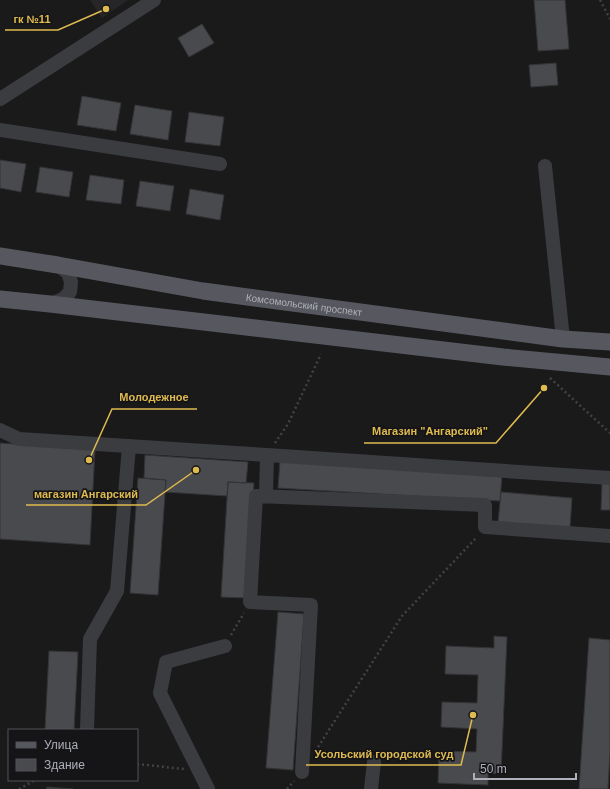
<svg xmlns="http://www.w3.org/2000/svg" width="610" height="789" font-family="Helvetica,sans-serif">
<rect width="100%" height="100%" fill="#1a1a1b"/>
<path fill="#262628" d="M 90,0 L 128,0 L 102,18 Z"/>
<path fill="#494a4e" stroke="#343437" d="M 534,0 L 565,0 L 569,49 L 538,51 Z
M 202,24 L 214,43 L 189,57 L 178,38 Z
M 556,63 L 558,85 L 531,87 L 529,65 Z
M 82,96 L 121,103 L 116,131 L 77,125 Z
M 135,105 L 172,111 L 168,140 L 130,134 Z
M 189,112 L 224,117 L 220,146 L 185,142 Z
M 0,160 L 26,164 L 21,192 L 0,188 Z
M 40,167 L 73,172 L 69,197 L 36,192 Z
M 90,175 L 124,180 L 121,204 L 86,200 Z
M 140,181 L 174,186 L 170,211 L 136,206 Z
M 190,189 L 224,195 L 220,220 L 186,214 Z
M 0,443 L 95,450 L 90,545 L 0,539 Z
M 145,455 L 248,462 L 246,483 L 228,482 L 227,496 L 165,492 L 166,480 L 144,478 Z
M 280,461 L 502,475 L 500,501 L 278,488 Z
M 138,478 L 166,480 L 158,595 L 130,593 Z
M 228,482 L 254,483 L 247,598 L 221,597 Z
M 602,482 L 610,482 L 610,510 L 601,510 Z
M 501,492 L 572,498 L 570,528 L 498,523 Z
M 278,612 L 304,614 L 293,770 L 266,768 Z
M 494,636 L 507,637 L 501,774 L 488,773 L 488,785 L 438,783 L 439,751 L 476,752 L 477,729 L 441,727 L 442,702 L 477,703 L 478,675 L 445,674 L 446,646 L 494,648 Z
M 589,638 L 610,640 L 610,751 L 608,789 L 579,789 Z
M 49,651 L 78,652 L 74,730 L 45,730 Z
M 47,787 L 73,789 L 46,789 Z"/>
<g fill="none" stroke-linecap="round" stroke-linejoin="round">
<path stroke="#414247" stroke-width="2.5" stroke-dasharray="2 3" stroke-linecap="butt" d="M 600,0 L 610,19
M 550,378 L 610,433
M 275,443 L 288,424 L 321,354
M 231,635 L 244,613
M 318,747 L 402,616 L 477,537
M 137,764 L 184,769
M 19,789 L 35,780
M 287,789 L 294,781"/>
<path stroke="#3b3c40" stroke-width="14" d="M 0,99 L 154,0
M 0,130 L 220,164
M 545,166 L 563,339
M 50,304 L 63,299 L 70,292 L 71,282 L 68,273 L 58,265
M 0,430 L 19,439 L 267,455 L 266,496
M 267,455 L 610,478
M 87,730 L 90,639 L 117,591 L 129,446
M 302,772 L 311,605 L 250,602 L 256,496 L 485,505 L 485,527 L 610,536
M 208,789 L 160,693 L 166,662 L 225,646
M 371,789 L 374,762"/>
<g stroke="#57585f" stroke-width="17">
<path id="s1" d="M 0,256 L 58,265 L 203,291 L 563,339 L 610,342"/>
<path d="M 0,299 L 50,304 L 503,357 L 610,367"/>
</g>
</g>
<g text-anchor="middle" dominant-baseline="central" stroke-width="3.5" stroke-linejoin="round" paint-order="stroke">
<g font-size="10" fill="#aeb0ba" stroke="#151517">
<text stroke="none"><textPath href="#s1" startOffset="308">Комсомольский проспект</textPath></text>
</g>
</g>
<path fill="none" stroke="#deba4f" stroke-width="1.5" d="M106 9L58 30H5M89 460L112 409H197M544 388L496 443H364M196 470L146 505H26M473 715L461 765H306"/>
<g fill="#deba4f" stroke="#151517" stroke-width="1.5">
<circle cx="106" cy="9" r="4"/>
<circle cx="89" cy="460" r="4"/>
<circle cx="544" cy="388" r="4"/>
<circle cx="196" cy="470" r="4"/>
<circle cx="473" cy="715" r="4"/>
</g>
<g font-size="11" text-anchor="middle" font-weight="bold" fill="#deba4f" stroke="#151517" stroke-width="3.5" stroke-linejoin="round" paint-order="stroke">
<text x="32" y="23">гк №11</text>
<text x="154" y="401">Молодежное</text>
<text x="430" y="435">Магазин "Ангарский"</text>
<text x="86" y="498">магазин Ангарский</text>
<text x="384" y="758">Усольский городской суд</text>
</g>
<rect x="8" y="729" width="130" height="52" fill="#151517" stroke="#525358"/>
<rect x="16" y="742" width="20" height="6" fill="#57585f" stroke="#525358"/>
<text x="44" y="749" font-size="12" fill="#aeb0ba">Улица</text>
<rect x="16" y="759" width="20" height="12" fill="#494a4e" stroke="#525358"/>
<text x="44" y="769" font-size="12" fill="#aeb0ba">Здание</text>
<path d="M474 773v6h102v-6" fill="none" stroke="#aeb0ba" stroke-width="2"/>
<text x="480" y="773" font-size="12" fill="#aeb0ba" stroke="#151517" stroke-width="3" paint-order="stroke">50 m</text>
</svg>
